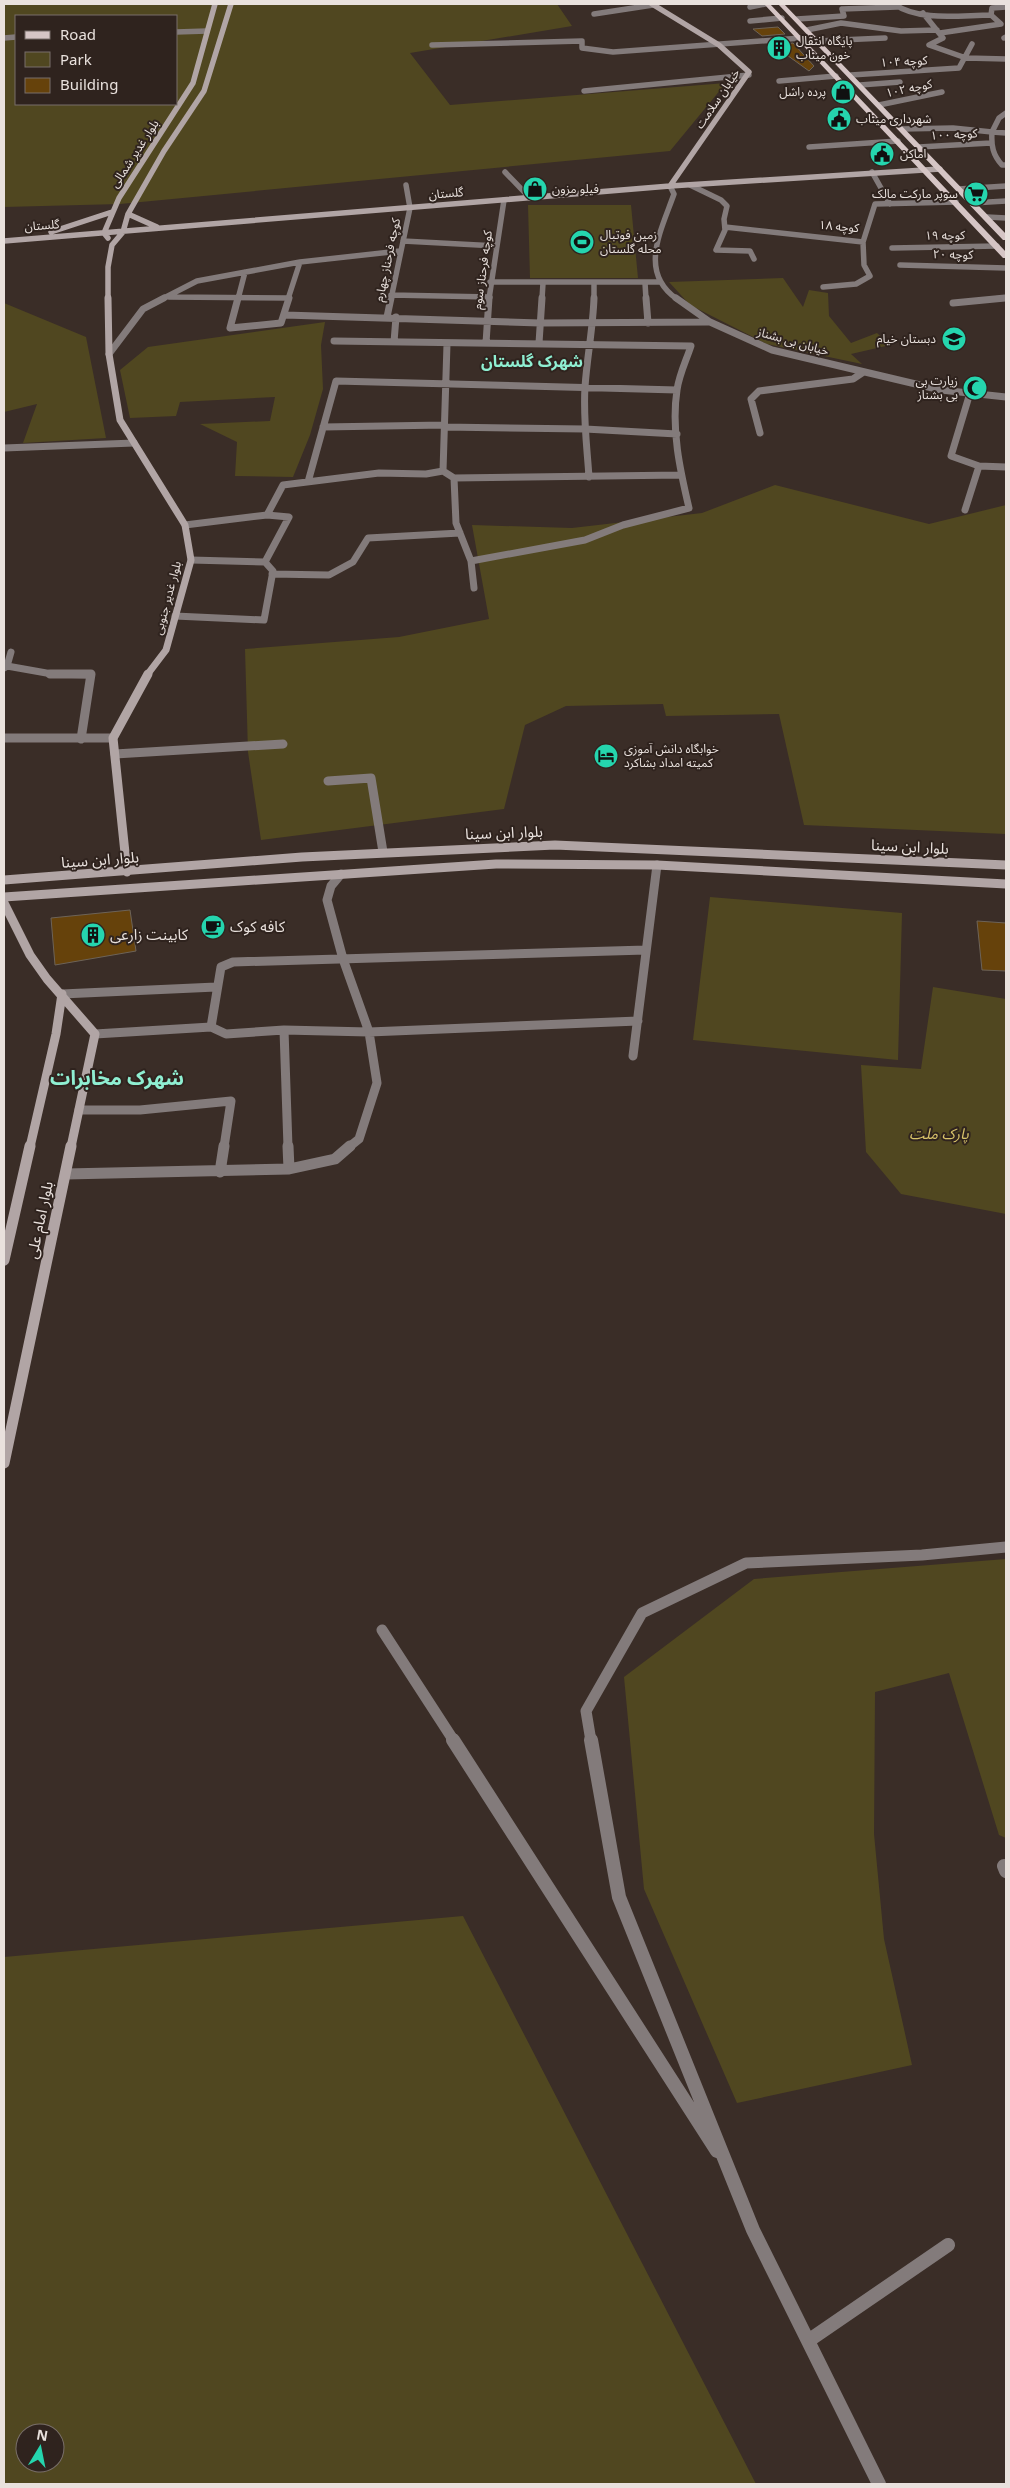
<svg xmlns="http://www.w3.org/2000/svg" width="1010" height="2488" font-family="Georgia,'Noto Sans Arabic',serif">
<rect width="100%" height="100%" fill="#3a2d27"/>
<path fill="#504720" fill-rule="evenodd" d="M 4,4 L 557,4 L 572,26 L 410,53 L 450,105 L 726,83 L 670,151 L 120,204 L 4,207 ZM 16,16 L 176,16 L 176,104 L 16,104 Z
M 528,205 L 631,205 L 638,278 L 530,278 Z
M 783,278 L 803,307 L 809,290 L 828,293 L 829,316 L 851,343 L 877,333 L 890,345 L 851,354 L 862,364 L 767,344 L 690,305 L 669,282 Z
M 4,303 L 86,337 L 106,438 L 23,443 L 37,404 L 4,412 Z
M 325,322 L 321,345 L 323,389 L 310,435 L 293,477 L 235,476 L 237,442 L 200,424 L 270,421 L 275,397 L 180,402 L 176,416 L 130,418 L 120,370 L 148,347 Z
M 775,485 L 929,524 L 1006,505 L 1006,834 L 804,825 L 779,714 L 666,716 L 663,704 L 566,706 L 525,725 L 504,809 L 261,840 L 248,752 L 245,649 L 399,637 L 489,619 L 472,525 L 572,528 L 702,513 Z
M 710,897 L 902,913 L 898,1060 L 693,1040 Z
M 933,987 L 1006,999 L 1006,1214 L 901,1194 L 866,1152 L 861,1065 L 921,1069 Z
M 1006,1559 L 1006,1838 L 999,1835 L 949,1673 L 875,1692 L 874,1834 L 884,1939 L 912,2065 L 737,2103 L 644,1889 L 624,1677 L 754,1579 Z
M 463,1916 L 756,2484 L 4,2484 L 4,1957 ZM 25,2433 L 55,2433 L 55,2463 L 25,2463 Z"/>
<path fill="#66420b" stroke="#6d6358" d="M 778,27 L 785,34 L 762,36 L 753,29 Z
M 793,43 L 814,66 L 809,71 L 773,45 Z
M 130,910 L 136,951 L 55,965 L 51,918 Z
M 977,921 L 1006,923 L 1006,971 L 982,970 Z"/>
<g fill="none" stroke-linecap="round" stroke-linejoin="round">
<path stroke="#837b7b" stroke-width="5.5" d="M 894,4 C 920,22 961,15 991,15 L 992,8 L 1006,7
M 750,7 L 765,4
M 923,13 L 943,38 L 929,45 L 966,58 L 1006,59
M 594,14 L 653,5
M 797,19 L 844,16 L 842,9 L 897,7
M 750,21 L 782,18
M 807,30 L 841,23 L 901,31 L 937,30
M 176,32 L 207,31
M 940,33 L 1001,24 L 991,15
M 4,38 L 16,37
M 1004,38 L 1006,37
M 818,41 L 885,38
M 432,45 L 582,41 L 582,48 L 613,52 L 801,38
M 851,75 L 959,68 L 972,44
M 779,81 L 836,76
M 860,85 L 900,82
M 584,91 L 749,75
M 879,105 L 942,92
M 902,129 L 953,128 L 992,132 L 999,118 L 1006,113
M 1006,133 L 992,132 C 991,146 993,155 1002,165 L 1006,165
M 809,147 L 898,141
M 919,147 L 991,143
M 505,172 L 530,198
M 872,172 L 890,204
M 690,185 L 721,200 L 727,206 L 724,219 L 725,230 L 716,250 L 750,251 L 754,259
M 670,186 L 674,194 C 661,231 638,272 677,299
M 959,189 L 1006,186
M 972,203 L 1006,201
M 987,217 L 1006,218
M 725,227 L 863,242 L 875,204 L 956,202
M 403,241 L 497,246
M 892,248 L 997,246
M 900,265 L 1006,268
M 490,282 L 659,282
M 645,283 L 646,299
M 823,287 L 856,284 L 870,276 L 864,265 L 863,242
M 391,295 L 490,297
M 169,297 L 288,298
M 162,299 L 197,281 L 300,262 L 400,251
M 238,299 L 245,272
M 288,299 L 300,262
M 391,299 L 410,208 L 406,185
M 489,299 L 504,200
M 542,299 L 543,283
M 594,299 L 594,283
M 992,299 L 1006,298"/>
<path stroke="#837b7b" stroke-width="7" d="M 238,298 L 230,328 L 281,323 L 289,298
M 646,298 L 648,323
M 676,298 L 710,322 L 772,350 L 941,390 L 1006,397
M 953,303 L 1005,298
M 285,315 L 540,323 L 709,322
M 387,317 L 391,298
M 334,341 L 691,346 C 686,361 679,375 677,390 C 671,429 680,470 689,508 L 623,525 L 585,540 L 471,561
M 394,342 L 396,317
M 486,343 L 489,298
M 539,343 L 542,298
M 447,344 L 443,471 L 454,478 L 681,475
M 109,354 L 143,309 L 164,298
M 970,393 L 951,456 L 979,466
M 323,427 L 444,425
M 444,427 L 585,429 L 677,434
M 760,433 L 751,399 L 759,391 L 853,379 L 862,373
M 4,448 L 134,443
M 589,477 C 587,447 583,417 585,387 C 587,357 593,328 594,298
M 454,478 L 456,523 L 471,561 L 474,588
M 308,482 L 336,381 L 677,390
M 965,510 L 979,466 L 1006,467
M 185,525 L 267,515 L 283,485 L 379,473 L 426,474 L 443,471
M 191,560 L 265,562 L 289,517 L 267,515
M 272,574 L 329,575 L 353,562 L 368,538 L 460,533
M 175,616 L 264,620 L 273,571 L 265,562
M 7,666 L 52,674 L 91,675
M 4,668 L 7,666 L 11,652"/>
<path stroke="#837b7b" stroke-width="9" d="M 50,674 L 91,674 L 81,739
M 4,738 L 113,738
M 115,754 L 283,744
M 328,781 L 371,778 L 383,852
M 341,874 L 331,886 L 327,900 L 343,959 L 369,1032 L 377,1083 L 359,1139 L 349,1147
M 62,994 L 216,987
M 211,1027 L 221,967 L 233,962 L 646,950
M 284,1030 L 288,1147
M 95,1034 L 211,1027 L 226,1034 L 284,1030 L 369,1032 L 638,1021
M 633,1056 L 657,865
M 79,1110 L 140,1110 L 231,1101 L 224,1147"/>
<path stroke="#837b7b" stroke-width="11" d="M 288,1146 L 289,1169
M 220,1172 L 224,1146
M 66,1174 L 289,1169 L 335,1159 L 350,1146
M 382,1630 L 454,1741
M 591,1741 L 586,1711 L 642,1613 L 746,1563 L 922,1555 L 1006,1547"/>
<path stroke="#837b7b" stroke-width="14" d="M 453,1740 L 717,2151
M 591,1740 L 619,1897 L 753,2230 L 879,2484
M 1004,1866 L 1006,1871
M 808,2341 L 948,2245"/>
<path stroke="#b1a5a5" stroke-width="5.5" d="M 652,4 L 719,45 L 749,72 L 670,186
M 128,214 L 157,227
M 51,232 L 112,212
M 108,238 L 104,233 L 119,198 L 193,83 L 215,4
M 4,241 L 670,186 L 940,169
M 108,299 L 108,267 L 112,245 L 123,232 L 128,214 L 164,151 L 204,91 L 231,4"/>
<path stroke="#b1a5a5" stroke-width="7" d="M 108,298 L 109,354 L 120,420 L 185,525 L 191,560 L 166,650 L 147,675"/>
<path stroke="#b1a5a5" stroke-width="9" d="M 127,872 L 113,738 L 148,674
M 4,880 L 302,857 L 555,845 L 1006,865
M 4,897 L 496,864 L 657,865 L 1006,884
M 4,903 L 30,955 L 47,979 L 95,1034 L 71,1147
M 30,1147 L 56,1034 L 62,994"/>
<path stroke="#b1a5a5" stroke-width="11" d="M 4,1260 L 30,1146
M 4,1463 L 71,1146"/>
<path fill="#d5c5c5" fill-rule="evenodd" d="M 764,4 L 770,4 L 1006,252 L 1006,258 L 1003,258 Z
M 778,4 L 784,4 L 1006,234 L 1006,240 L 1003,240 Z"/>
</g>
<defs>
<symbol id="building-disc" viewBox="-11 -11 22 22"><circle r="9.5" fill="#25d5ae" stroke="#2f231e"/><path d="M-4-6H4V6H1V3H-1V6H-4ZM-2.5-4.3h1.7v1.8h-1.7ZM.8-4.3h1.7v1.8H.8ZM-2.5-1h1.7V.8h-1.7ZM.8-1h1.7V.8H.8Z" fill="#111"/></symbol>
<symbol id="shop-disc" viewBox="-11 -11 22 22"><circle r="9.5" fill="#25d5ae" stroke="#2f231e"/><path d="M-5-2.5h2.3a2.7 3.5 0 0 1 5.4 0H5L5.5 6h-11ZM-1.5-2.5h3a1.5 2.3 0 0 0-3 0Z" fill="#111"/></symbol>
<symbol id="civic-disc" viewBox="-11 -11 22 22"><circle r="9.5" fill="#25d5ae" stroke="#2f231e"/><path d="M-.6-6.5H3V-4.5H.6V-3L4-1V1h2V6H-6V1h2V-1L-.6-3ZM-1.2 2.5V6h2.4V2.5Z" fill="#111"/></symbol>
<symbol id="supermarket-disc" viewBox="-11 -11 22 22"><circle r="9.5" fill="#25d5ae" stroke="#2f231e"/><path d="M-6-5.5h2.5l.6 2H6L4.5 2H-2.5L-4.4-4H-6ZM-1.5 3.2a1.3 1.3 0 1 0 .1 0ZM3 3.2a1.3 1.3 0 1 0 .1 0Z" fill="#111"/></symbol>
<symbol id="stadium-disc" viewBox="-11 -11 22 22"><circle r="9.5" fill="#25d5ae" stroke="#2f231e"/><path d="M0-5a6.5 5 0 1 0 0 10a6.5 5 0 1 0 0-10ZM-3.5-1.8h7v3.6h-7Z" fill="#111"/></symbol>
<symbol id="school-disc" viewBox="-11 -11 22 22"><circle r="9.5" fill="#25d5ae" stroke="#2f231e"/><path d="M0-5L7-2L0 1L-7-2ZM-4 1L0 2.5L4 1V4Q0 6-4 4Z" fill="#111"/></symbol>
<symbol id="mosque-disc" viewBox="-11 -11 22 22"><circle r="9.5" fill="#25d5ae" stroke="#2f231e"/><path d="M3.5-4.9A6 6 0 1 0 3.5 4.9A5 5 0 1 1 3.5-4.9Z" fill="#111"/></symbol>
<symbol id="hotel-disc" viewBox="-11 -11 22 22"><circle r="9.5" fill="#25d5ae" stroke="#2f231e"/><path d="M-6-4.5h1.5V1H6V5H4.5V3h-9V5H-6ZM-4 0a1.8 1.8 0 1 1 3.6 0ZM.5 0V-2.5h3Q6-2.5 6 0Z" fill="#111"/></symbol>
<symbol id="cafe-disc" viewBox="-11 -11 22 22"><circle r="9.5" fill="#25d5ae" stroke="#2f231e"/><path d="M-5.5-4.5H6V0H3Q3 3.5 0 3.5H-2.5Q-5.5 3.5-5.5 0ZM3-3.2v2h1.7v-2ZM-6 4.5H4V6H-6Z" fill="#111"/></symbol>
</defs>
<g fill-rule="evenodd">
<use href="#building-disc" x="765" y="34" width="28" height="28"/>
<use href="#shop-disc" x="829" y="78" width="28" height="28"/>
<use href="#civic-disc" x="825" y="105" width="28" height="28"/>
<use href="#civic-disc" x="868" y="140" width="28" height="28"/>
<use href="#shop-disc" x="521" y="175" width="28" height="28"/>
<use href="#supermarket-disc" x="962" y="180" width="28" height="28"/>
<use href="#stadium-disc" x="568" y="228" width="28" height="28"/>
<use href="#school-disc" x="940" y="325" width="28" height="28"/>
<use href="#mosque-disc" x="961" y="374" width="28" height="28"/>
<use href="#hotel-disc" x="592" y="742" width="28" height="28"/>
<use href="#cafe-disc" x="199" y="913" width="28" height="28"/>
<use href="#building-disc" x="79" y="921" width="28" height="28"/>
</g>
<g text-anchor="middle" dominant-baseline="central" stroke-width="4" stroke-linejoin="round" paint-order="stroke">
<g font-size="12" fill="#e9e1dd" stroke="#2f231e" text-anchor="start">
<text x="796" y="41">پایگاه انتقال<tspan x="796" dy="14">خون میناب</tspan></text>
<text x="826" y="92" text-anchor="end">پرده راشل</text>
<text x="856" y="119">شهرداری میناب</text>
<text x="900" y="154">اماکن</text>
<text x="552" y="189">فیلو مزون</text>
<text x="958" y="194" text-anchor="end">سوپر مارکت مالک</text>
<text x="600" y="235">زمین فوتبال<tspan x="600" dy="14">محله گلستان</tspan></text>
<text x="936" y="339" text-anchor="end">دبستان خیام</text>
<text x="958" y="381" text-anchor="end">زیارت بی<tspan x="958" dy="14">بی بشناز</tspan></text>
<text x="624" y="749">خوابگاه دانش آموزی<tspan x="624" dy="14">کمیته امداد بشاکرد</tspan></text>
</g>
<g font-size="12" fill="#e9e1dd" stroke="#2f231e">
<text transform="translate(904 62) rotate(-3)">کوچه ۱۰۴</text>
<text transform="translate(909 89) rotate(-12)">کوچه ۱۰۲</text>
<text transform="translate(718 99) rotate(-56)">خیابان سلامت</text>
<text transform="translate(954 135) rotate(-3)">کوچه ۱۰۰</text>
<text transform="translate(135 154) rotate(-57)">بلوار غدیر شمالی</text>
<text transform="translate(446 194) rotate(-5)">گلستان</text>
<text transform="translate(42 226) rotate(-4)">گلستان</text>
<text transform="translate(839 227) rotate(5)">کوچه ۱۸</text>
<text transform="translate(945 236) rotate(-1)">کوچه ۱۹</text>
<text transform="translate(953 255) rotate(1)">کوچه ۲۰</text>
<text transform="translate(388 260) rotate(-78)">کوچه فرحناز چهارم</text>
<text transform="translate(483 270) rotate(-82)">کوچه فرحناز سوم</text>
<text transform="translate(793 342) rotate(16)">خیابان بی بشناز</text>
<text transform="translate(168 598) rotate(-75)">بلوار غدیر جنوبی</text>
</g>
<g font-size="15" fill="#e9e1dd" stroke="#2f231e">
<text transform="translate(504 833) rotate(-2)">بلوار ابن سینا</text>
<text transform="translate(910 847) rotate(3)">بلوار ابن سینا</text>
<text transform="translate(100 860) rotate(-4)">بلوار ابن سینا</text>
<text transform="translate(40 1220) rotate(-78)">بلوار امام علی</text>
</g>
<g font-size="15" fill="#e9e1dd" stroke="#2f231e" text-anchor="start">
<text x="230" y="927">کافه کوک</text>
<text x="110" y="935">کابینت زارعی</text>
</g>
<g font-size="15" font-style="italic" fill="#d8c36a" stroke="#2f231e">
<text x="939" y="1134">پارک ملت</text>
</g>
<g font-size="16" font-weight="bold" fill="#8fefd2" stroke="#2f231e">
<text x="532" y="362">شهرک گلستان</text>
</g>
<g font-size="20" font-weight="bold" fill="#8fefd2" stroke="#2f231e">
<text x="117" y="1079">شهرک مخابرات</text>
</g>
</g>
<rect width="1010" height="2488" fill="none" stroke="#e9e1dd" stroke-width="10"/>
<rect x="15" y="15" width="162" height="90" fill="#2f231e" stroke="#796f6a"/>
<rect x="25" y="31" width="25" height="8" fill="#d5c5c5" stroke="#796f6a"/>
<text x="60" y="40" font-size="15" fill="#e9e1dd">Road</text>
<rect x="25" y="52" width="25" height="15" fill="#504720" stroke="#796f6a"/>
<text x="60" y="65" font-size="15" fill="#e9e1dd">Park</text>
<rect x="25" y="78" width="25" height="15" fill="#66420b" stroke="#796f6a"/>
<text x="60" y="90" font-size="15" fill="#e9e1dd">Building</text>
<g transform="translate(40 2448) rotate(10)"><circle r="24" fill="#2f231e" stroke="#796f6a"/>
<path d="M0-4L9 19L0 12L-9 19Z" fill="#25d5ae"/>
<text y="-8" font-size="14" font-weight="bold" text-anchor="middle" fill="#e9e1dd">N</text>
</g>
</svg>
